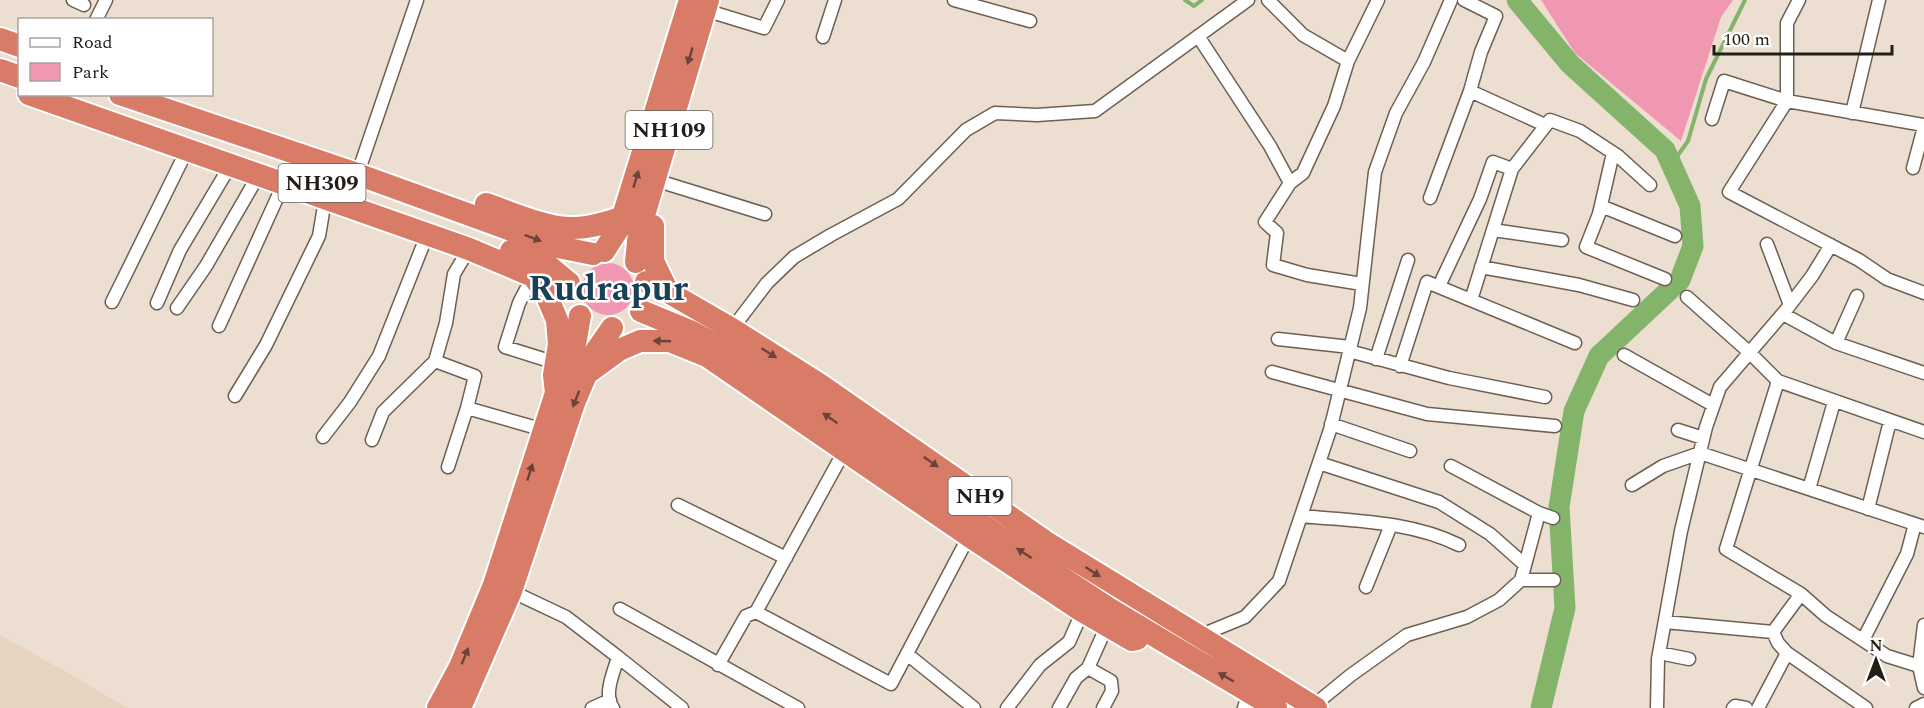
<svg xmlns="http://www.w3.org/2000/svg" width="1924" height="708" font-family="Spectral,serif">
<rect width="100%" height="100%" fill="#ecded0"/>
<path fill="#e7d4c0" d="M 0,635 L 77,678 L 127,708 L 0,708 Z"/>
<path fill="#f097b2" d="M 1541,0 L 1733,0 L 1721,17 L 1681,141 L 1575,53 Z
M582 289a26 26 0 1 1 52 0a26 26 0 1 1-52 0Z"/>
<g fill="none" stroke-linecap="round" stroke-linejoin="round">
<path stroke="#83b469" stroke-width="4" d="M 1185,0 L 1194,6 L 1202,0
M 1671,165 L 1688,141 L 1706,79 L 1745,0"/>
<path stroke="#83b469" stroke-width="21" d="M 1517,0 L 1570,64 L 1665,150 L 1690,206 L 1693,246 L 1680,280 L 1599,356 L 1574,411 L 1559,507 L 1565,608 L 1541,708"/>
<defs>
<path id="street" d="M 73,0 L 84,5
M 954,0 L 1030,21
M 1268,0 L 1303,35 L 1348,61
M 1799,0 L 1787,23 L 1787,101 L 1729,192 L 1859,260 L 1887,279 L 1924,293
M 705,10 L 764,28 L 778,0
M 96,20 L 106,0
M 1198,36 L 1270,146 L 1290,183 L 1265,222 L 1277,233 L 1273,265 L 1307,275 L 1362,284
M 823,37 L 835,0
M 1470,91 L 1545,125
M 1852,113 L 1879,0
M 1712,119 L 1724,81 L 1787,101 L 1924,125
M 1613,153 L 1599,214 L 1586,247 L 1665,279
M 361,164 L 417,0
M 1913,168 L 1924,127
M 655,180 L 765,214
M 1290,183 L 1303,173 L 1334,106 L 1348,61 L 1378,0
M 1430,198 L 1470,91 L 1481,52 L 1496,16 L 1464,0
M 1601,206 L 1675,236
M 1493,230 L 1562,240
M 1767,244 L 1790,305
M 1481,267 L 1579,285 L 1633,300
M 533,276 L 519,303 L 505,347 L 556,363
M 1439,286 L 1480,199 L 1493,162 L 1512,169
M 1687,297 L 1749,352 L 1778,381 L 1924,432
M 1471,300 L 1512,169 L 1550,120 L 1580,131 L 1618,156 L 1650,185
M 112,302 L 187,150
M 157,303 L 180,250 L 230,166
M 177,308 L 206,266 L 258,176
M 1783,314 L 1836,343 L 1924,373
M 219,326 L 283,185
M 732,329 L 767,283 L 794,257 L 831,235 L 898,199 L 966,130 L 995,113 L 1037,115 L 1095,111 L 1248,0
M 1278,339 L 1350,347
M 1836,343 L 1857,296
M 1349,351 L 1449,378 L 1545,397
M 1624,355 L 1713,405
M 1376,359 L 1408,260
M 435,361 L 475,376 L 467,408 L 544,430
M 1400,366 L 1427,282 L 1575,343
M 1272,372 L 1427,414 L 1555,426
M 1778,381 L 1726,549 L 1801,594 L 1826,616 L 1887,656 L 1919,666
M 235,396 L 266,345 L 319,236 L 325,200
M 1331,424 L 1410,451
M 1678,430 L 1703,438
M 323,437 L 350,402 L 379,356 L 427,235
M 372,440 L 383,412 L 435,361 L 446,323 L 454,274 L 469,249
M 1319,463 L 1439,502 L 1490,534 L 1525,565
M 1451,466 L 1539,513 L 1553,518
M 448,467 L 467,408
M 1632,485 L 1663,466 L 1700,453 L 1924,527
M 1809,489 L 1834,402
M 678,505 L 786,558
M 1868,509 L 1890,421
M 1301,516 C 1353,521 1411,521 1459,545
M 1521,580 L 1554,580
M 1366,587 L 1391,525
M 511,591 L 566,617 L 618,657 C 614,672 603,694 613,708
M 620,609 L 798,708
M 756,612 L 891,684 L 970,534
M 1665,622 L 1773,632 L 1801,594
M 1924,625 L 1919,666 L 1924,688
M 1773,632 L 1778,643 L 1787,653 L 1866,708
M 1199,636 L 1245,617 L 1279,581 L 1330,430 L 1360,308 L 1375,172 L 1396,113 L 1424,62 L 1451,0
M 1863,640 L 1907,554 L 1915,524
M 1659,653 L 1689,659
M 907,654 L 974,708
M 618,657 L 682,708
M 718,665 L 746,616 L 756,612 L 847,446
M 1313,706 L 1351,675 L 1407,635 L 1467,617 L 1499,600 L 1521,580 L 1539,513
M 592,708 L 610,700
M 1007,708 L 1040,665 L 1069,642 L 1084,608
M 1059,708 L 1076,678 L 1088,668
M 1103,708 L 1112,691 L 1111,681 L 1088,668 L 1109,621
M 1244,708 L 1249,691
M 1657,708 L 1658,659 L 1681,531 L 1706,427 L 1720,387 L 1786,310 L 1812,276 L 1831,245
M 1733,708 L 1735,706 L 1746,708
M 1758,708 L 1787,653
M 1916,708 L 1924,704"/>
<path id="highway" d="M 0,39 L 20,46
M 0,70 L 20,77
M 29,94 L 469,249 L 533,276 L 546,294 L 557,320 L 559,344 L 554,375 L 556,393
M 120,94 L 357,174 L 558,247 L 593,254
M 486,204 C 510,212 543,227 568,228 C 587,229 606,223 623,217
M 653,226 L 653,261 L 668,292
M 511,251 L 546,264 L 569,283
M 604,251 L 620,226 L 690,0
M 636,262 L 639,232 L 708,0
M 646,282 L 668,292 L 732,329 L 819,384 L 1046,542 L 1316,708
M 641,311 L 692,332 L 725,350 L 816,408 L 997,535 L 1108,608 L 1276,708
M 586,374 L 619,350 L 640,341 L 670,341 L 707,356 L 969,536 L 1082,611 L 1132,640 L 1137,639
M 438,708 L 460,667 L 494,585 L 556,393 L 575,344 L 580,316
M 460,708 L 511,591 L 574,403 L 596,351 L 612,328"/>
</defs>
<use href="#street" stroke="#6c6054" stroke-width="15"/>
<use href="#highway" stroke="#fff" stroke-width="26"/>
<use href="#street" stroke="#fff" stroke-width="12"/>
<use href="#highway" stroke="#d87c67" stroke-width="22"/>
</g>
<defs><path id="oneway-solid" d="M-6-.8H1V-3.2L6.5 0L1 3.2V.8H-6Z" transform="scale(1.5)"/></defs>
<g fill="#6b4338">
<use href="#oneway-solid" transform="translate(690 56) rotate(107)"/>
<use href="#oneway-solid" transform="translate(636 179) rotate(-73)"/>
<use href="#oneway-solid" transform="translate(533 238) rotate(21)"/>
<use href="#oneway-solid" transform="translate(662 341) rotate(-178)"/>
<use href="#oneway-solid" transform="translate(769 353) rotate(32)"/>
<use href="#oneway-solid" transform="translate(576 399) rotate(111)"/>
<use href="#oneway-solid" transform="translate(830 418) rotate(-145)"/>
<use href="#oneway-solid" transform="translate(931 462) rotate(35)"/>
<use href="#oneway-solid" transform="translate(530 472) rotate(-72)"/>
<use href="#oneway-solid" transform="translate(1024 553) rotate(-147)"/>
<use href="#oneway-solid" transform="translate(1093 572) rotate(33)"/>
<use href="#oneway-solid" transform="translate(465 656) rotate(-68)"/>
<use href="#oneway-solid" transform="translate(1226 677) rotate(-150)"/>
</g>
<g text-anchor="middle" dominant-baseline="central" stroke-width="5" stroke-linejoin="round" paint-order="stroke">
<g fill="#fff" stroke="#64615d" stroke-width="1.5">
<rect x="625.5" y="111" width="87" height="38" rx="4.5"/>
<rect x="278.5" y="164" width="87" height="38" rx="4.5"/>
<rect x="948.5" y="477" width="63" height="38" rx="4.5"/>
</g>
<g font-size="22" font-weight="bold" fill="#221d18">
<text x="669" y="130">NH109</text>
<text x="322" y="183">NH309</text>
<text x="980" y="496">NH9</text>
</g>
<g font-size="36" font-weight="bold" fill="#184158" stroke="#fff">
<text x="608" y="289">Rudrapur</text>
</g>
</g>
<rect x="18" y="18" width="195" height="78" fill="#ffffff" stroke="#a7a5a3" stroke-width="1.5"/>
<rect x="30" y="38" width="30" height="9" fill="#ffffff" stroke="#a7a5a3" stroke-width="1.5"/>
<text x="72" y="48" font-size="18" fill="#221d18">Road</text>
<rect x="30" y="63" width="30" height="18" fill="#f097b2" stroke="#a7a5a3" stroke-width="1.5"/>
<text x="72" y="78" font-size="18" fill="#221d18">Park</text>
<g transform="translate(1876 660)" stroke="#ffffff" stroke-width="4.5" paint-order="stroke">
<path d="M0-4.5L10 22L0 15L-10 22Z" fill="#221d18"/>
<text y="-9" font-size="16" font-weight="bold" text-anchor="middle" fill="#221d18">N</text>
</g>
<path d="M1714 45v9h178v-9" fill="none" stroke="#221d18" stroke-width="3"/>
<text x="1723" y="45" font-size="18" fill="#221d18" stroke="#ffffff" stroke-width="4.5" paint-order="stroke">100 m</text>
</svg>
